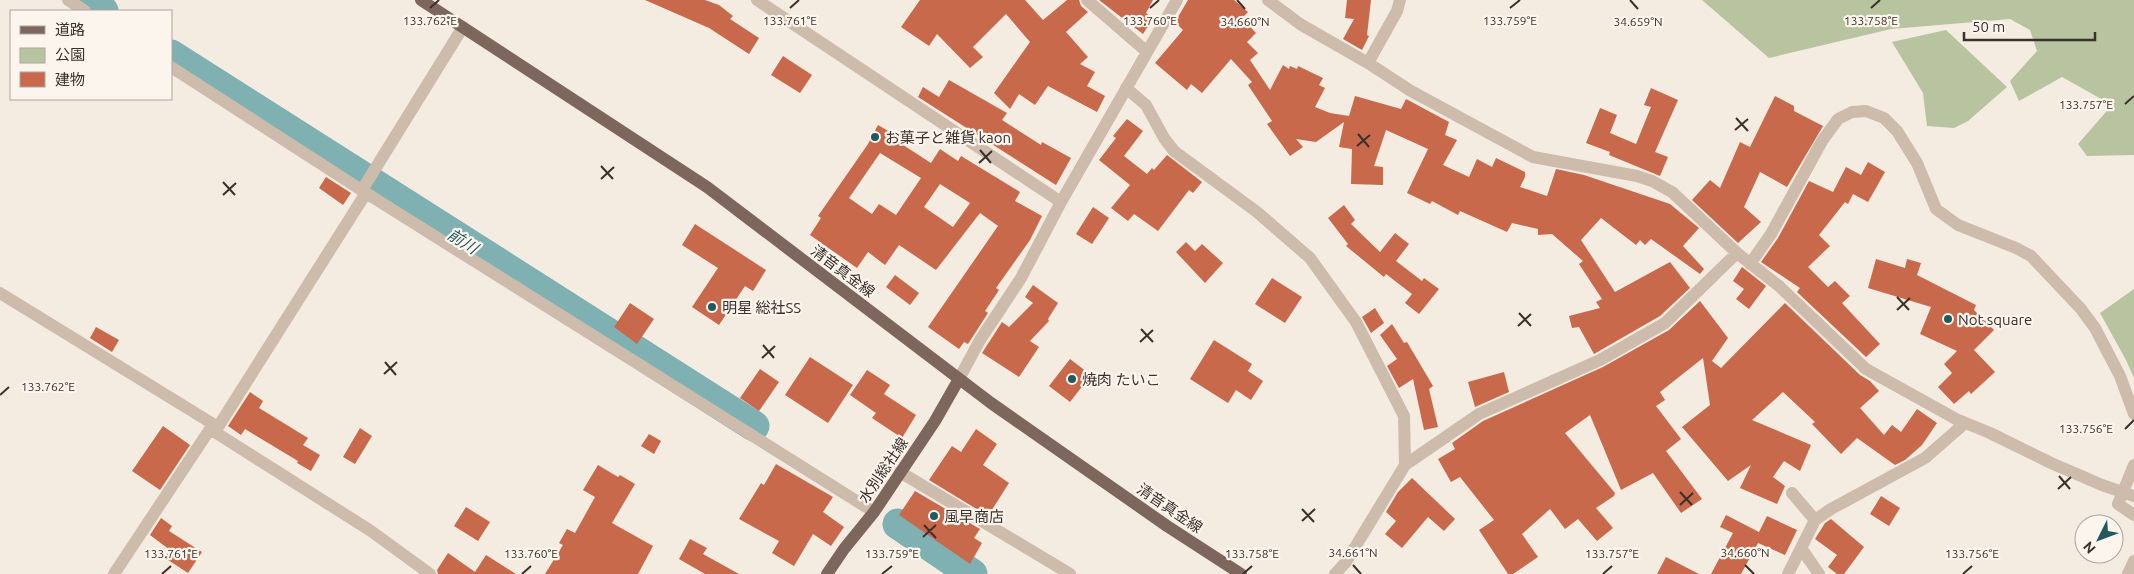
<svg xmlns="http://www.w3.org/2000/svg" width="2134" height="574" font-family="Ubuntu,'Noto Sans JP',sans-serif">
<rect width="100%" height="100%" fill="#f4ebe1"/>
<path fill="#b8c4a0" d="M 1702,0 L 2134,0 L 2134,155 L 2087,156 L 2078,144 L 2112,105 L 2062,77 L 2019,101 L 2010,81 L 2037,51 L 2030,30 L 2010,19 L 1891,29 L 1769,58 Z
M 1946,30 L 2007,87 L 1968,121 L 1954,128 L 1927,126 L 1923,93 L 1892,42 Z
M 2134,289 L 2134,378 L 2126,360 L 2100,313 Z"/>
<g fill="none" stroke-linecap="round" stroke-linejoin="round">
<path stroke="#7fb0b2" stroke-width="31" d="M 85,0 L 103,11
M 171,55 L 754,426
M 898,524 L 972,574"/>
</g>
<path fill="#c8694b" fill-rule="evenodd" d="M 645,0 L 705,0 L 719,5 L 733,16 L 730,19 L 759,38 L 749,54 L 709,28 Z
M 920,0 L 1025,0 L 1043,20 L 1067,0 L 1079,0 L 1081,6 L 1088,12 L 1066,32 L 1088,57 L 1080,64 L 1095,72 L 1087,86 L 1105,96 L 1097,112 L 1048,86 L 1035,105 L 1019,94 L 1010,109 L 994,93 L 1030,42 L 1006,14 L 973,47 L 983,57 L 970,68 L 937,34 L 929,46 L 901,27 Z
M 1099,0 L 1153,0 L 1146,13 L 1153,18 L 1143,34 Z
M 1188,0 L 1234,0 L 1248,12 L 1242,18 L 1256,33 L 1247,42 L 1258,53 L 1250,60 L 1270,90 L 1283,65 L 1289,69 L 1290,66 L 1297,69 L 1298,66 L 1323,78 L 1319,85 L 1325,88 L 1315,107 L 1330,113 L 1349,116 L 1355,96 L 1401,109 L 1406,99 L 1449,122 L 1445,135 L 1457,140 L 1443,165 L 1469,177 L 1477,159 L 1492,167 L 1496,158 L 1525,172 L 1525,177 L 1520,187 L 1547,196 L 1556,169 L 1584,175 L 1670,204 L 1699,228 L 1683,246 L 1704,269 L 1700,274 L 1651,239 L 1645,245 L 1640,240 L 1636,245 L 1601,218 L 1581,240 L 1615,292 L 1670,262 L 1690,288 L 1660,316 L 1594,354 L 1579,327 L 1572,328 L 1569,316 L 1600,308 L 1596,302 L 1602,299 L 1579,264 L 1583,261 L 1552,234 L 1538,235 L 1538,229 L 1512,223 L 1507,232 L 1460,211 L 1458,215 L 1432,201 L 1430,204 L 1407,193 L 1428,149 L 1386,130 L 1374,166 L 1383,167 L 1383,185 L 1351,184 L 1352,149 L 1339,147 L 1344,122 L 1316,142 L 1296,139 L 1303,147 L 1290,156 L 1267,124 L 1272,121 L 1248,85 L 1252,82 L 1231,59 L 1202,93 L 1191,84 L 1187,90 L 1155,63 L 1183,30 L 1175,22 Z
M 1347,0 L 1371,0 L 1367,35 L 1369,36 L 1362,50 L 1343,39 L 1354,19 L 1345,18 Z
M 783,56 L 812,75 L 800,93 L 771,75 Z
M 949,80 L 1007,113 L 1002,120 L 1041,145 L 1042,142 L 1071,158 L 1056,185 L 918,97 L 923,87 L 939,97 Z
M 1651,88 L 1678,100 L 1655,152 L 1668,157 L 1660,176 L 1609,155 L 1610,152 L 1586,143 L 1600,108 L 1617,115 L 1610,133 L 1636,144 L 1651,107 L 1644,105 Z
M 1775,96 L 1794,106 L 1794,111 L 1823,126 L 1787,187 L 1760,172 L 1744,207 L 1761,222 L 1738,243 L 1692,200 L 1710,180 L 1720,188 L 1740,142 L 1750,147 Z
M 1127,119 L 1143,131 L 1124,156 L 1147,174 L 1152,168 L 1154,170 L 1167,155 L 1202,182 L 1193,193 L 1189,190 L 1158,231 L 1134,214 L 1128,221 L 1111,208 L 1130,185 L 1099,160 L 1116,138 L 1113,136 Z
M 878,125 L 902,139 L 900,143 L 931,163 L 940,149 L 958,161 L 961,156 L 1020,192 L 1015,201 L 1042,216 L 1030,240 L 996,288 L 999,290 L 985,311 L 988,313 L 968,344 L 964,342 L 959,349 L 928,327 L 998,226 L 980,213 L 936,270 L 899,245 L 885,265 L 868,252 L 857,268 L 810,235 L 821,218 L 818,216 L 868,144 ZM 880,153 L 921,178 L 896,215 L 879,204 L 872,214 L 849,198 ZM 940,184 L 970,203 L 953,227 L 924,207 Z
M 1868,162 L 1885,172 L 1868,202 L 1853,194 L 1848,204 L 1845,202 L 1819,235 L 1830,246 L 1808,267 L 1828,287 L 1835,281 L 1850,296 L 1842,303 L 1880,344 L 1866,357 L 1797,292 L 1800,288 L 1761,262 L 1778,238 L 1809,181 L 1833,192 L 1846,167 L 1861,175 Z
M 326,177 L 351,193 L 343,205 L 319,188 Z
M 1344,205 L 1355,220 L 1351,224 L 1380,252 L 1395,233 L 1409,244 L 1396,261 L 1422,281 L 1424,278 L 1439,289 L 1419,314 L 1405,303 L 1412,294 L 1386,274 L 1384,277 L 1346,246 L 1348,244 L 1328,218 Z
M 1093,207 L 1109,218 L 1092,244 L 1076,234 Z
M 695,224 L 766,270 L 753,291 L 745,286 L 719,325 L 692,307 L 718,268 L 682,245 Z
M 1186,242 L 1195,251 L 1202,244 L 1223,263 L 1205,283 L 1176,252 Z
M 1876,259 L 1905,268 L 1907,259 L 1921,263 L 1917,275 L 1976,305 L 1974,310 L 1994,330 L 1974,350 L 1995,372 L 1971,394 L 1969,391 L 1954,404 L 1938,387 L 1952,373 L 1944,364 L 1957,351 L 1920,334 L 1931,307 L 1868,288 Z
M 1742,267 L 1766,286 L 1749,309 L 1736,299 L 1744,289 L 1733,281 Z
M 895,275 L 919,293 L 910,305 L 886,287 Z
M 1272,278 L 1302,297 L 1285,323 L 1255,304 Z
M 1033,285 L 1058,303 L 1048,319 L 1049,321 L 1030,341 L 1039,347 L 1019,377 L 982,353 L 1002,322 L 1009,327 L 1033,303 L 1025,297 Z
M 1700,301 L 1728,338 L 1712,361 L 1721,368 L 1785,303 L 1860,375 L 1870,381 L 1879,391 L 1860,408 L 1884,435 L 1892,425 L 1901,432 L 1917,409 L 1937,423 L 1922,445 L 1905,460 L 1895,465 L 1857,438 L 1841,454 L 1812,424 L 1815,422 L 1783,392 L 1752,420 L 1811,445 L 1800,471 L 1784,461 L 1773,477 L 1785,486 L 1777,504 L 1740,488 L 1751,465 L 1728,481 L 1682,427 L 1710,405 L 1703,358 L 1660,392 L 1665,400 L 1656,406 L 1681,439 L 1666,451 L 1702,499 L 1681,513 L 1653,473 L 1621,490 L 1590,415 L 1565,433 L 1615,493 L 1614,496 L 1596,508 L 1613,528 L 1597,541 L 1578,519 L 1565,529 L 1550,509 L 1522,534 L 1538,557 L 1513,574 L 1508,574 L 1479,530 L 1494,520 L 1460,477 L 1451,482 L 1438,459 L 1455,449 L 1452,443 L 1483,421 L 1603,367 L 1669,330 Z
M 630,303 L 654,319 L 637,344 L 614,327 Z
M 1375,308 L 1384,323 L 1371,333 L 1362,317 Z
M 1392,324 L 1404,343 L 1407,342 L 1433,386 L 1429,389 L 1438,427 L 1424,430 L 1413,379 L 1399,388 L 1387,366 L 1397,359 L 1380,335 Z
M 96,327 L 119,340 L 112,352 L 90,338 Z
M 1214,340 L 1252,364 L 1248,371 L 1263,381 L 1251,400 L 1236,390 L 1228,403 L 1190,379 Z
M 810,357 L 853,385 L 828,423 L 785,395 Z
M 1070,359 L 1091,375 L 1070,402 L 1049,386 Z
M 760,369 L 779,382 L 759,411 L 740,398 Z
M 867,370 L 890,385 L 884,394 L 916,415 L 902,438 L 872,418 L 876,413 L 850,395 Z
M 1504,372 L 1509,392 L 1475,407 L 1468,382 Z
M 250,392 L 263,401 L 259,408 L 308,438 L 303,445 L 320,455 L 311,471 L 297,463 L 298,461 L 245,429 L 241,435 L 228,426 Z
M 163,426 L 190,445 L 160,490 L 132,471 Z
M 360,428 L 372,436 L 355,464 L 343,457 Z
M 976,429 L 997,444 L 983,465 L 1009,483 L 988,516 L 929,480 L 952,446 L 961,452 Z
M 649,434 L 661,441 L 654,454 L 641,446 Z
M 776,464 L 833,497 L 823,512 L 844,527 L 831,546 L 813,534 L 794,566 L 772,553 L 779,541 L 739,519 L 761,483 L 764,485 Z
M 598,465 L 618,477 L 620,475 L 635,484 L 612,523 L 653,546 L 638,574 L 545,574 L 563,545 L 559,543 L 567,529 L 575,533 L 595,497 L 583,490 Z
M 1412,478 L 1455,519 L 1444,531 L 1428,517 L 1402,548 L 1385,534 L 1396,521 L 1386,512 L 1398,492 Z
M 915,491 L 980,529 L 974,538 L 982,543 L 970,564 L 899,515 Z
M 1881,496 L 1900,508 L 1889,526 L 1870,514 Z
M 466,507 L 490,522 L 478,541 L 454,526 Z
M 1726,515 L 1759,532 L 1767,516 L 1797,530 L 1785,555 L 1758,543 L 1741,574 L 1711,574 L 1733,533 L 1720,527 Z
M 161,518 L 172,526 L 169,531 L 202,552 L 188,573 L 165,558 L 170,550 L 150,535 Z
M 1831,519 L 1864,547 L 1844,574 L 1837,574 L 1828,567 L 1837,555 L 1815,539 L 1825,523 Z
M 690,539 L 707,548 L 703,554 L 739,574 L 705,574 L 679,559 Z
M 448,553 L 475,572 L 486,555 L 516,574 L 438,574 L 437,570 Z
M 1666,557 L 1699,574 L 1657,574 Z"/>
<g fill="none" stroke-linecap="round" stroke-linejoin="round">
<path stroke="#cdbbac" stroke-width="12" d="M 68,0 L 85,11
M 757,0 L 1061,202
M 1087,0 L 1146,51
M 1268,0 L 1300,24 L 1368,63 L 1411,91 L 1533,157 L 1637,176 L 1652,181 L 1672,192 L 1737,253 L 1779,286 L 1866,369 L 1956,419 L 1990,433 L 2051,463 L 2102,485 L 2134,496
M 1368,63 L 1397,11 L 1400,0
M 171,67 L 366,193 L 874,512
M 1126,88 L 1146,105 L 1164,138 L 1174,151 L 1257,212 L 1310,258 L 1356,322 L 1404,416 L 1405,465
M 362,190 L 463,27
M 1750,264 L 1771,234 L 1822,141 L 1838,119 L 1852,112 L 1866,111 L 1884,118 L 1897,131 L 1917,163 L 1936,209 L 1958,225 L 2016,248 L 2031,256 L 2081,309 L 2095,328 L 2120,376 L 2134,414
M 0,293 L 218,427
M 959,379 L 980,340 L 1021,278 L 1061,202 L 1177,0
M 210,429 L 371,531 L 430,574
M 2134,465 L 2118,504 L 2134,515
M 900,472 L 1070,574
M 1792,493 L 1815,520
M 1801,548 L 1819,574
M 114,574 L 210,429 L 218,427 L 366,193
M 1335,574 L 1346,562 L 1405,465 L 1479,414 L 1600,360 L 1665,323 L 1737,253
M 1788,574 L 1815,520 L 1831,509 L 1925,458 L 1965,423
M 2128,574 L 2134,561"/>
<path stroke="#7d675c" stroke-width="12" d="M 421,0 L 707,187 L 991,403 L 1167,526 L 1241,574
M 827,574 L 844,549 L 874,512 L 935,421 L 959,379"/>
</g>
<path fill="none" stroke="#3b302b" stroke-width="2" d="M 1237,0 L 1245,9M 1630,0 L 1638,9M 430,8 L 439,0M 790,8 L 799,0M 1150,8 L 1159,0M 1510,8 L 1520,0M 1871,8 L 1880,0M 2125,104 L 2134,96M 1736,118 L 1748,131M 1735,130 L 1748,119M 1358,134 L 1369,147M 1357,146 L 1370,135M 980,150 L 991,163M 979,163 L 992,151M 601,166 L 613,179M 601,179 L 614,167M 223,182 L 235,195M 223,195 L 236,183M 1897,297 L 1909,310M 1897,310 L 1910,298M 1519,313 L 1531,326M 1518,326 L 1531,314M 1141,329 L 1153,342M 1140,342 L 1153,330M 763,345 L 774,358M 762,358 L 775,346M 385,362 L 396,375M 384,374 L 397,362M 0,395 L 9,387M 2125,429 L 2134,420M 2059,476 L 2070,489M 2058,489 L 2071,477M 1680,492 L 1692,505M 1680,505 L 1693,493M 1302,509 L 1314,522M 1302,521 L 1315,509M 924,525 L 936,538M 923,537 L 936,525M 1353,565 L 1361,574M 1745,565 L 1754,574M 162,574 L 171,566M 522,574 L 531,566M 882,574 L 892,566M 1243,574 L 1252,566M 1603,574 L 1612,566M 1963,574 L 1972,566"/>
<g fill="#1f5a5e" stroke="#fbf5ee" stroke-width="2">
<circle cx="875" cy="137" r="5"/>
<circle cx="712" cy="307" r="5"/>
<circle cx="1948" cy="319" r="5"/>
<circle cx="1072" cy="379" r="5"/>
<circle cx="934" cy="516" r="5"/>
</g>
<g text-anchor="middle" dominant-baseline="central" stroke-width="4.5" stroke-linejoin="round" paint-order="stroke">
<g font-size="15" fill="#3b302b" stroke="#fbf5ee" text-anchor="start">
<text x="885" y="137">お菓子と雑貨 kaon</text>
<text x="722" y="307">明星 総社SS</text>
<text x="1958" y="319">Not square</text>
<text x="1082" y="379">焼肉 たいこ</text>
<text x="944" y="516">風早商店</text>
</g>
<g font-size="15" fill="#3b302b" stroke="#fbf5ee">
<text transform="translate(843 271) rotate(37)">清音真金線</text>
<text transform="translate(883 470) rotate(-56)">水別総社線</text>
<text transform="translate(1170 508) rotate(34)">清音真金線</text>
</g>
<g font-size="16" font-style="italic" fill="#1f5a5e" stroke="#fbf5ee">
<text transform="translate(463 241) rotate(32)">前川</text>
</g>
</g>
<g font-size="12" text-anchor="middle" fill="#3b302b" stroke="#fbf5ee" stroke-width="4.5" stroke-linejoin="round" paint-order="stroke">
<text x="430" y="25">133.762°E</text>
<text x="790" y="25">133.761°E</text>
<text x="1150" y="25">133.760°E</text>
<text x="1510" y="25">133.759°E</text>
<text x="1871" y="25">133.758°E</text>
<text x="1245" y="26">34.660°N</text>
<text x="1638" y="26">34.659°N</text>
<text x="2086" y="109">133.757°E</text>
<text x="48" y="391">133.762°E</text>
<text x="2086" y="433">133.756°E</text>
<text x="1353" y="557">34.661°N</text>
<text x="1745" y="557">34.660°N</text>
<text x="171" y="558">133.761°E</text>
<text x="531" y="558">133.760°E</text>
<text x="892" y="558">133.759°E</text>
<text x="1252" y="558">133.758°E</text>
<text x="1612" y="558">133.757°E</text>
<text x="1972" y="558">133.756°E</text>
</g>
<rect x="10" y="10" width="162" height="90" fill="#fbf5ee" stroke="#aea6a0"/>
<rect x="20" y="26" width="25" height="8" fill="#7d675c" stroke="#aea6a0"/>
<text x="55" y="35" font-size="15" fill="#3b302b">道路</text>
<rect x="20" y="48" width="25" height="15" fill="#b8c4a0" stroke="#aea6a0"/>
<text x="55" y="60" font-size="15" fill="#3b302b">公園</text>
<rect x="20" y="72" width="25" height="15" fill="#c8694b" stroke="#aea6a0"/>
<text x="55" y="85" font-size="15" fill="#3b302b">建物</text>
<g transform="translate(2099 539) rotate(228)"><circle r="24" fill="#fbf5ee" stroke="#aea6a0"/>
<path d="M0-4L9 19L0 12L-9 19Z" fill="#1f5a5e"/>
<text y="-8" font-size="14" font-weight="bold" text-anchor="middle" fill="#3b302b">N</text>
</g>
<path d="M1964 32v8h131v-8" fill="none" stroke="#3b302b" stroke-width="2.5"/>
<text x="1972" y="32" font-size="15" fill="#3b302b" stroke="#fbf5ee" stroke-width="4" paint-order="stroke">50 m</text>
</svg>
